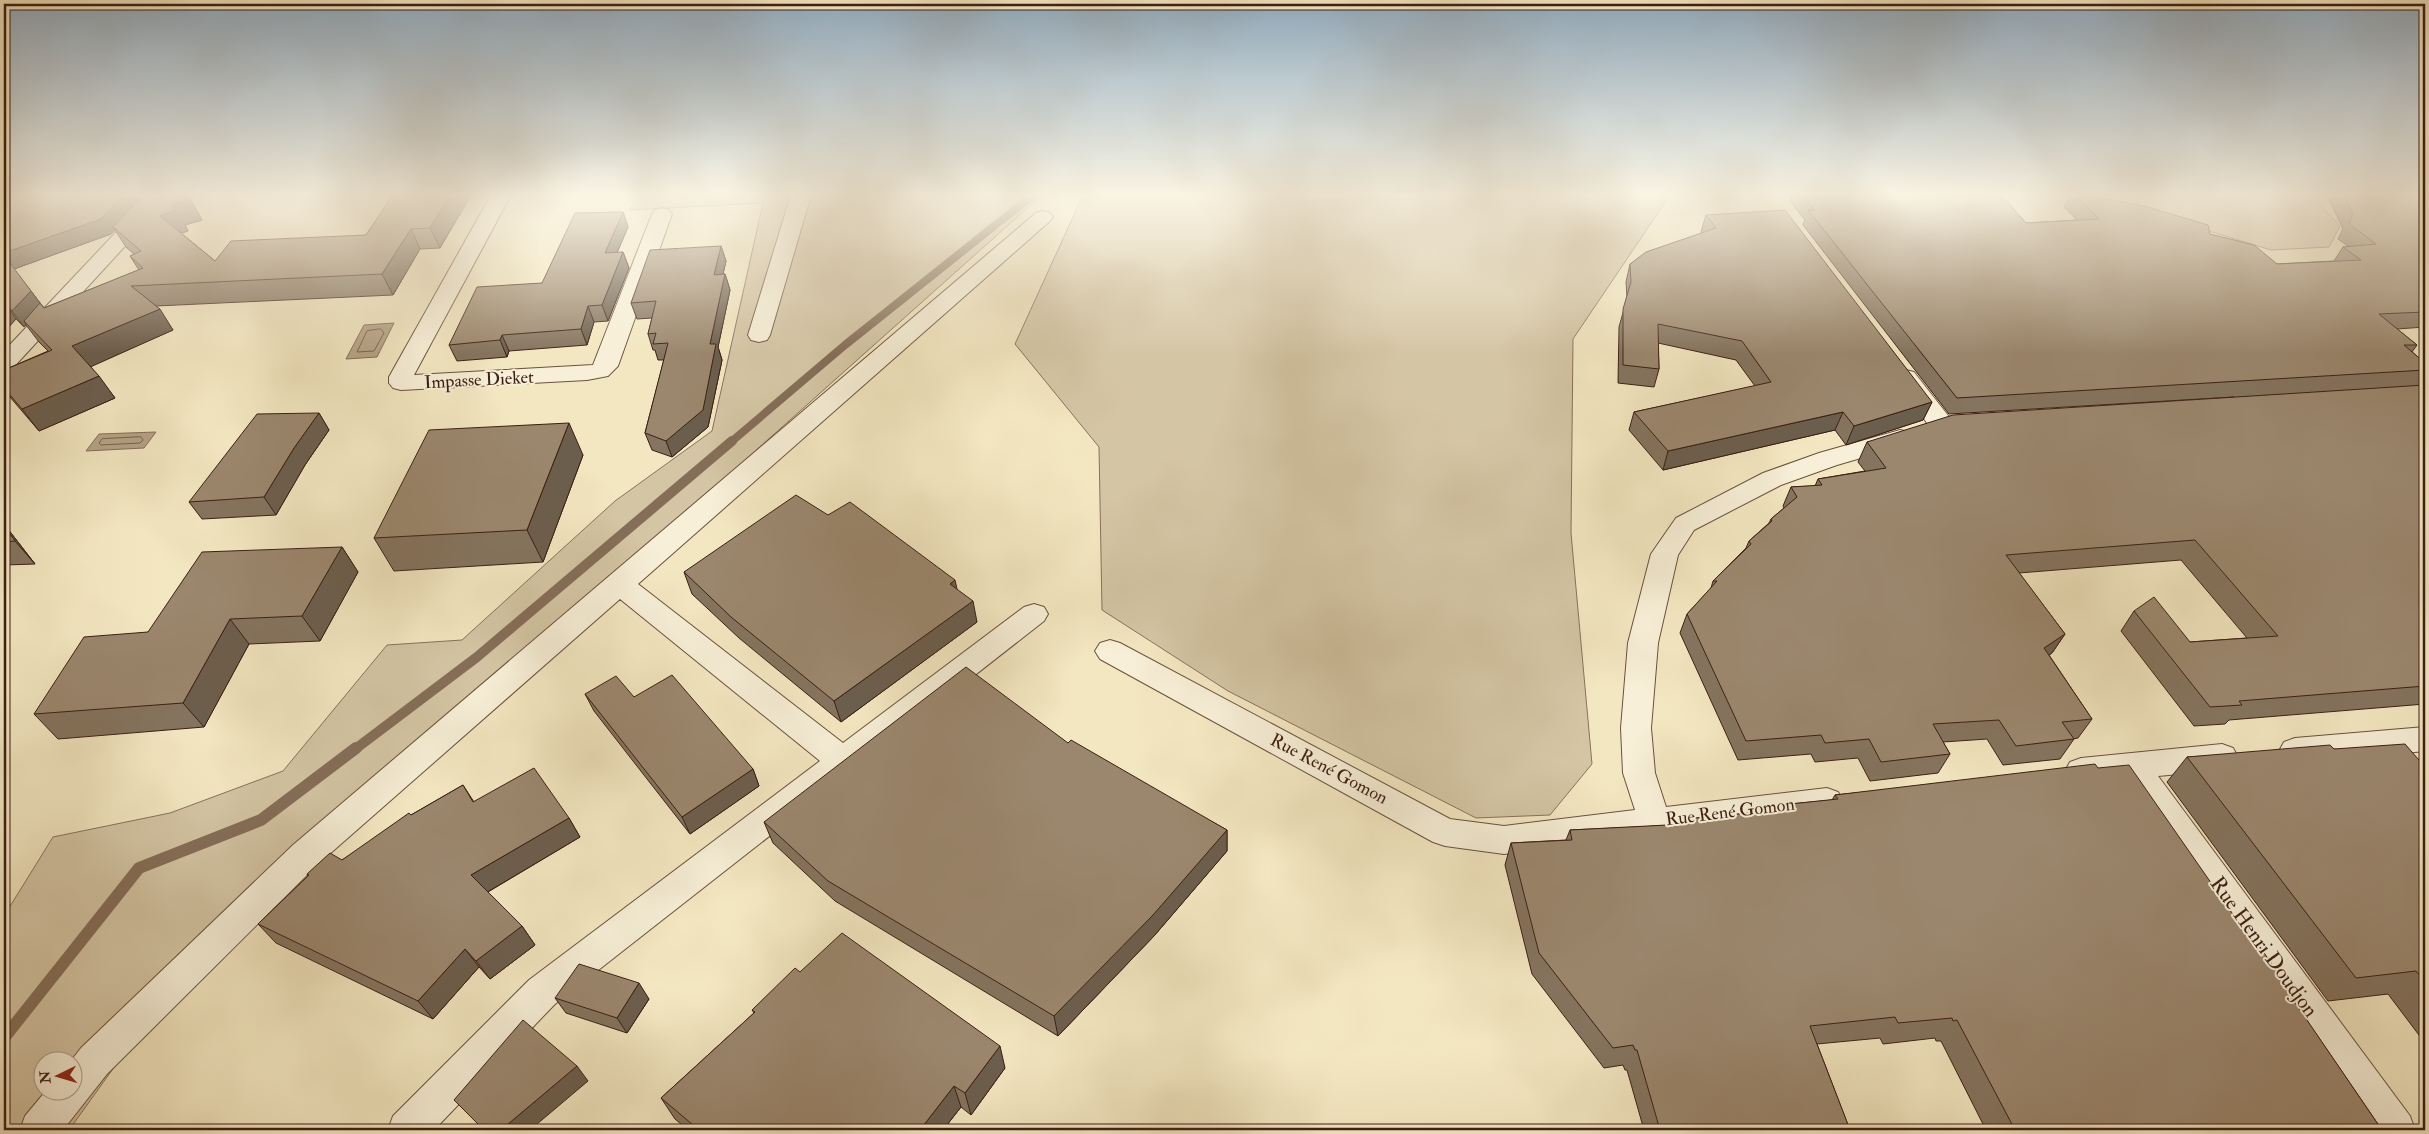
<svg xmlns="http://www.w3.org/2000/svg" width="2429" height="1134" font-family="'IM FELL Double Pica',serif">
<rect width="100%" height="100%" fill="#f3e7c1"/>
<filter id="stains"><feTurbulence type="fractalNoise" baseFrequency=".004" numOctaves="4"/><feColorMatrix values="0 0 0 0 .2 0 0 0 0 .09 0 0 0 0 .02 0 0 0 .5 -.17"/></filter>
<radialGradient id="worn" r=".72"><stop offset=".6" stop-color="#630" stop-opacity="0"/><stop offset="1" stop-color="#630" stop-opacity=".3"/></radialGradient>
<path fill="#d4c5a4" stroke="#88725c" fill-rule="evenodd" d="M 637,195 L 1042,195 L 202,945 L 69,1130 L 4,1130 L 4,916 L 53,837 L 170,813 L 283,771 L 387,645 L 462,640 L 615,501 L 712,431 L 763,203 L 630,210 ZM 42,1062 L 72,1062 L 72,1092 L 42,1092 Z
M 1083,195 L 1670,195 L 1573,339 L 1571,533 L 1592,764 L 1550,815 L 1476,818 L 1228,691 L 1102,610 L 1099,447 L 1015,344 Z
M 2091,195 L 2311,195 L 2340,226 L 2329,247 L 2271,250 Z"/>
<path fill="#b5a386" stroke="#856e58" d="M 394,323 L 377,357 L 346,359 L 364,325 Z
M 156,432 L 144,448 L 86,451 L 99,434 Z"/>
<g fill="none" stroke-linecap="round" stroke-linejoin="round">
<path stroke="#78614d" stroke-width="1" d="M 381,329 L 384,333 L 374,351 L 357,352 L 367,331 Z
M 141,437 L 143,440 L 140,443 L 101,445 L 99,443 L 102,439 Z"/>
<path stroke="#856e58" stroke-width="8" d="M 731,442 L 845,345 L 1033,195"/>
<path stroke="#856e58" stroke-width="10" d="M 354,750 L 477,657 L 732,441"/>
<path stroke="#856e58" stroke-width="12" d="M 4,1038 L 139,868 L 261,820 L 356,748"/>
<defs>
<path id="minor" d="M 151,195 L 172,195 L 12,369 L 4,371 L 4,351 Z
M 491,195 L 511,195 L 414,375 L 593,365 L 652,214 L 655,210 L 662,208 L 669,210 L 672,214 L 618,366 L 608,376 L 587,380 L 401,390 L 393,388 L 389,383 L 389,377 Z
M 791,195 L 811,195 L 770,335 L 767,340 L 759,342 L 751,340 L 748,335 Z
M 1043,211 L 1050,213 L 1053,217 L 1050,221 L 638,584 L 843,743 L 1024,607 L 1034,604 L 1044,607 L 1048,614 L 1044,621 L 555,1004 L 434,1130 L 388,1130 L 393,1116 L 529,980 L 820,761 L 620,599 L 317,865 L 107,1074 L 63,1130 L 20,1130 L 25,1116 L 45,1092 L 72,1092 L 72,1062 L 70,1062 L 81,1048 L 293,845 L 1036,213 Z
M 1906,370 L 1914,372 L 1950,418 L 1953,424 L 1950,430 L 1941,432 L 1932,430 L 1894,377 L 1898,372 Z
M 1900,430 L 1909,432 L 1912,438 L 1909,444 L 1837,465 L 1781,485 L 1694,530 L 1678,555 L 1658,643 L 1651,728 L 1655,773 L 1666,807 L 1827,788 L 1838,792 L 1843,801 L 1838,810 L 1827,814 L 1504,854 L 1445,846 L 1433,842 L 1100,659 L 1095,651 L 1100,643 L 1110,640 L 1120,643 L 1450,819 L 1504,826 L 1635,810 L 1623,773 L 1621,728 L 1628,643 L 1651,554 L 1676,518 L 1763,473 L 1819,453 Z
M 2425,727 L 2425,751 L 2295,764 L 2284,760 L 2279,751 L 2284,742 L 2295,738 Z
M 2222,744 L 2233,748 L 2238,757 L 2233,766 L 2222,770 L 2158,776 L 2410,1116 L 2415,1130 L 2373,1130 L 2125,779 L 2081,784 L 2070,780 L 2065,771 L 2070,762 L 2081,758 Z"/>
</defs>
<use href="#minor" stroke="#6a513f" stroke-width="2"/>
<use href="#minor" fill="#f7efd7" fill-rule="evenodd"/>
</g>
<path fill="#85745f" stroke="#3c1f14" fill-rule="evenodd" d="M 4,195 L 190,199 L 202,220 L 185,225 L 188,231 L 181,233 L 215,261 L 366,235 L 393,195 L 471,195 L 440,248 L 420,249 L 393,295 L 156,306 L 173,330 L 90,366 L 115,398 L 39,431 L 4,390 L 4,370 L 48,351 L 39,342 L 26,325 L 24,327 L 16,319 L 4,332 ZM 115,230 L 126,247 L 134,254 L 130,256 L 139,270 L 44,308 L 14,269 L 111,234 Z
M 1791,195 L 2001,195 L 2026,223 L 2077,220 L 2064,207 L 2070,195 L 2087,195 L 2210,234 L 2277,264 L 2334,261 L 2343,247 L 2348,246 L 2338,239 L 2343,229 L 2329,199 L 2332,195 L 2425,195 L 2425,327 L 2397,329 L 2417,345 L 2412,352 L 2425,363 L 2425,379 L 2421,385 L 2425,385 L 2425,704 L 2229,720 L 2225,724 L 2194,726 L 2121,631 L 2134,611 L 2190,642 L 2247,638 L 2181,560 L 2019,573 L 2065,634 L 2052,653 L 2049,655 L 2092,719 L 2078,738 L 2073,739 L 2074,739 L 2060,759 L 2003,765 L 1987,739 L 1943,742 L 1950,754 L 1938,773 L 1870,781 L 1858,758 L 1815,762 L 1811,754 L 1738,760 L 1680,633 L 1687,614 L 1711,588 L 1713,581 L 1746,548 L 1749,541 L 1769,523 L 1771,519 L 1784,508 L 1783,506 L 1791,487 L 1815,486 L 1818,479 L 1865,471 L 1858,462 L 1867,442 L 2234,397 L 1949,414 L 1803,225 L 1805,220 L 1790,201 L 1792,197 Z
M 623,212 L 628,227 L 617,253 L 623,252 L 629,268 L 608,321 L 594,322 L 587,345 L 509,351 L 507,357 L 457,361 L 449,345 L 542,283 Z
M 1706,215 L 1932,402 L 1923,420 L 1846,445 L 1835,430 L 1663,470 L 1629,430 L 1634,412 L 1755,386 L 1736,360 L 1658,343 L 1659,369 L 1654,387 L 1618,383 L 1619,327 L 1627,298 L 1626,282 L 1630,264 L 1702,233 L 1701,232 Z
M 721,246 L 726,261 L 723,274 L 725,274 L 730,290 L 718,347 L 722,360 L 708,427 L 672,457 L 652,450 L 645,433 L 664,360 L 658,360 L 655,350 L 653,350 L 648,334 L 652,318 L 637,319 L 631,303 Z
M 319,413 L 329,430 L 305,465 L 276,515 L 202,519 L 189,502 Z
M 583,455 L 543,562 L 394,571 L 374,538 Z
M 828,515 L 957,590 L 977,622 L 841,722 L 739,638 L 692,594 L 684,572 Z
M 4,524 L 35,564 L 4,565 Z
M 342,547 L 358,572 L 320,641 L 249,644 L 204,727 L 58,739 L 34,714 L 148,632 Z
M 585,694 L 634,697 L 753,769 L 759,786 L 690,834 L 594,711 Z
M 1068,743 L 1227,830 L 1227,851 L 1154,936 L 1058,1036 L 835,901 L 773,843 L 764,822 Z
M 2334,749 L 2425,767 L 2425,1043 L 2388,994 L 2328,1001 L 2167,782 L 2187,757 Z
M 2098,768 L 2239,923 L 2284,982 L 2282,984 L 2382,1130 L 1986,1130 L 1941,1041 L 1936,1041 L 1935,1038 L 1883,1044 L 1880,1038 L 1817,1044 L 1850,1130 L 1644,1130 L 1627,1070 L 1625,1070 L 1623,1065 L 1604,1068 L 1532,974 L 1505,865 L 1511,843 L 1566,840 L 1570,830 L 1681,825 L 1684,819 L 1787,810 L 1790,804 L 1832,800 L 1835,795 Z
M 463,785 L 474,802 L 569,818 L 580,837 L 488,892 L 522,926 L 535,945 L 490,979 L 479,967 L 433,1019 L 276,943 L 258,924 L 308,876 L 307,874 L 342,860 L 411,815 Z
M 800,972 L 1005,1068 L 971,1115 L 961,1107 L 943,1130 L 688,1130 L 675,1119 L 661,1098 L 754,1013 L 752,1010 Z
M 555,998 L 649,999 L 627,1033 L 566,1013 Z"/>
<path fill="#6c5e4d" stroke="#3c1f14" d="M 124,195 L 148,195 L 113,227 L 115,230 L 111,234 L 14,269 L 4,255 L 4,253 Z
M 450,195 L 471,195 L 440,248 L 430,228 Z
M 190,199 L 202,220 L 185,225 L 188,231 L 172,236 L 160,216 L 172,205 Z
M 623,212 L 628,227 L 610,269 L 605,253 Z
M 411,229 L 420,249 L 393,295 L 382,274 Z
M 721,246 L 726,261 L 719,291 L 714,275 Z
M 623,252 L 629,268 L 608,321 L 602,305 Z
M 725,274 L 730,290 L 718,347 L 722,360 L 708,427 L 672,457 L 666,441 L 710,344 Z
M 31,291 L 43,307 L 24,321 L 26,325 L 24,327 L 12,311 Z
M 4,303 L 5,303 L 16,319 L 4,332 Z
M 588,306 L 594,322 L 587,345 L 581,329 Z
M 160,309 L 173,330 L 88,368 L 72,346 Z
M 502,335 L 509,351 L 507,357 L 500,340 Z
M 99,376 L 115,398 L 39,431 L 22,409 Z
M 1932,402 L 1923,420 L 1846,445 L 1854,426 Z
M 1843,412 L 1835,430 L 1663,470 L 1668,451 Z
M 319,413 L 329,430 L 305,465 L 276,515 L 264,497 L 294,448 Z
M 569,423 L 583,455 L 543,562 L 527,530 Z
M 4,524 L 35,564 L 15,541 L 4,526 Z
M 342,547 L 358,572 L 320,641 L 302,616 Z
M 955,580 L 960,602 L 950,584 Z
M 973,601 L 977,622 L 841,722 L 834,701 Z
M 230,619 L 249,644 L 204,727 L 183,703 Z
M 2065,634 L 2052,653 L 2032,668 L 2044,648 Z
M 753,769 L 759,786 L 690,834 L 682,817 Z
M 569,818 L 580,837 L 484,894 L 471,875 Z
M 1227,830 L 1227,851 L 1154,936 L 1058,1036 L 1054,1016 Z
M 522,926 L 535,945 L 490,979 L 476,961 Z
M 465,949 L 479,967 L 433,1019 L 418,1001 Z
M 639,983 L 649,999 L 627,1033 L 617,1018 Z
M 1000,1046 L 1005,1068 L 971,1115 L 965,1093 Z
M 577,1066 L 588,1081 L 530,1130 L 501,1130 Z
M 954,1086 L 961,1107 L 943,1130 L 920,1130 Z"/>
<path fill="#9b876e" stroke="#3c1f14" d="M 4,195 L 124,195 L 101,219 L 4,253 Z
M 143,195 L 184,195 L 190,199 L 172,205 L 176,210 L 160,216 L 215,261 L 231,241 L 366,235 L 393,195 L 450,195 L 430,228 L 411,229 L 382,274 L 131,286 L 160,309 L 72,346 L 99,376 L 22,409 L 4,388 L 4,370 L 52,350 L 24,321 L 40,303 L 44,308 L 143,268 L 130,256 L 141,251 L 113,227 Z
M 1803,195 L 2001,195 L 2026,223 L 2099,219 L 2075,195 L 2087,195 L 2144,206 L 2208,225 L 2210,234 L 2254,245 L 2277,264 L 2361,260 L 2343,247 L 2376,244 L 2349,224 L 2353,214 L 2344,195 L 2425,195 L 2425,312 L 2379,314 L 2417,345 L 2404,345 L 2425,363 L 2425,370 L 1957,398 L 1808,210 L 1814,210 Z
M 1785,210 L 1932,402 L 1854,426 L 1843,412 L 1668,451 L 1634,412 L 1771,382 L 1742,341 L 1658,324 L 1659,369 L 1623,365 L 1623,309 L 1631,282 L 1630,264 L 1646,252 L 1716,228 L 1706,215 Z
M 623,212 L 605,253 L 623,252 L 602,305 L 588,306 L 581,329 L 502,335 L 500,340 L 449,345 L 477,287 L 542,283 L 575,213 Z
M 721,246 L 714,275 L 725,274 L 710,344 L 716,344 L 703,410 L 666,441 L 645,433 L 668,343 L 653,344 L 656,333 L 648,334 L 656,301 L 631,303 L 650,250 Z
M 4,255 L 31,291 L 12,311 L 5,303 L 4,303 Z
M 2425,385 L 2425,686 L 2239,701 L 2242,705 L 2210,707 L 2134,611 L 2154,597 L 2190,642 L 2278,636 L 2195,540 L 2006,555 L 2065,634 L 2044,648 L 2092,719 L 2062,722 L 2074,739 L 2016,746 L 1999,720 L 1933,724 L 1950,754 L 1881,762 L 1869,739 L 1825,743 L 1821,735 L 1746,741 L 1687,614 L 1717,581 L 1713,581 L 1751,544 L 1749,541 L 1772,521 L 1771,519 L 1797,497 L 1791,487 L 1822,485 L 1818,479 L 1886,468 L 1867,442 L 1953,415 Z
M 319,413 L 294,448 L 264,497 L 189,502 L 257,414 Z
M 569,423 L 527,530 L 374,538 L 429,430 Z
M 796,495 L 828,515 L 850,502 L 955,580 L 950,584 L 973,601 L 834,701 L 731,617 L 684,572 Z
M 4,526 L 15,541 L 4,542 Z
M 342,547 L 302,616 L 230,619 L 183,703 L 34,714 L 84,637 L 148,632 L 202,552 Z
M 966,667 L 1068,743 L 1071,740 L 1227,830 L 1153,915 L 1054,1016 L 828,881 L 764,822 Z
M 672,675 L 753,769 L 682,817 L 585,694 L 616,676 L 634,697 Z
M 2405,744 L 2425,767 L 2425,982 L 2416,971 L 2356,978 L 2187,757 L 2330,745 L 2334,749 Z
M 2095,764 L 2098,768 L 2129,765 L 2239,923 L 2243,922 L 2284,982 L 2281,982 L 2382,1130 L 2289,1130 L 2286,1126 L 2221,1130 L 2015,1130 L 1957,1020 L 1953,1021 L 1952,1018 L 1898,1023 L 1895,1017 L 1810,1026 L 1850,1130 L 1660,1130 L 1637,1050 L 1635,1050 L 1633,1045 L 1613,1048 L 1539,953 L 1511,843 L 1572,840 L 1570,830 L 1686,824 L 1684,819 L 1792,809 L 1790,804 L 1838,799 L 1835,795 Z
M 534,768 L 569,818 L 471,875 L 522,926 L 476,961 L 465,949 L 418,1001 L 258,924 L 309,875 L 307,874 L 330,853 L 342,860 L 409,813 L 411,815 L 463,785 L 473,802 Z
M 842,933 L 1000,1046 L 965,1093 L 954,1086 L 920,1130 L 699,1130 L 661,1098 L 755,1012 L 752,1010 L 795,968 L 800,972 Z
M 579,964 L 639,983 L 617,1018 L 555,998 Z
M 523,1020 L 577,1066 L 501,1130 L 484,1130 L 454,1100 Z"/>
<linearGradient id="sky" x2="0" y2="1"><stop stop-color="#93adc1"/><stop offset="0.55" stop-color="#faf4e3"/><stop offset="1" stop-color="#faf4e3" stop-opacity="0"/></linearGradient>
<rect width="2429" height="354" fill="url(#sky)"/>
<g text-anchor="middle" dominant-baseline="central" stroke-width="4" stroke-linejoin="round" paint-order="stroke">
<g font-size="18" fill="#3c1f14" stroke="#f7efd7">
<text transform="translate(479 380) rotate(-3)">Impasse Dieket</text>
<text transform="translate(1329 769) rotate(28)">Rue René Gomon</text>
<text transform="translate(1730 812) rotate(-7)">Rue René Gomon</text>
</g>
<g font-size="21" fill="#3c1f14" stroke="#f7efd7">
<text transform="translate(2264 947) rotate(54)">Rue Henri Doudjon</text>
</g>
</g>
<rect width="2429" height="1134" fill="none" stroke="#f3e7c1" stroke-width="20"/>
<rect x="5" y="5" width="2419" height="1124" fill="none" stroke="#3c1f14" stroke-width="2.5"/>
<rect x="10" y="10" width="2409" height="1114" fill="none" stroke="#3c1f14"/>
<g transform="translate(58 1076) rotate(265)"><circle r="24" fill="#f7efd7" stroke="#ac9c89"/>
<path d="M0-4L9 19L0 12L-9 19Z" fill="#8f2418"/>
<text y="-8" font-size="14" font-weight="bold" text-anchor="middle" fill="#3c1f14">N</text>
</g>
<rect width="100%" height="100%" filter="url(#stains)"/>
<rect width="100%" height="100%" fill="url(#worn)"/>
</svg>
